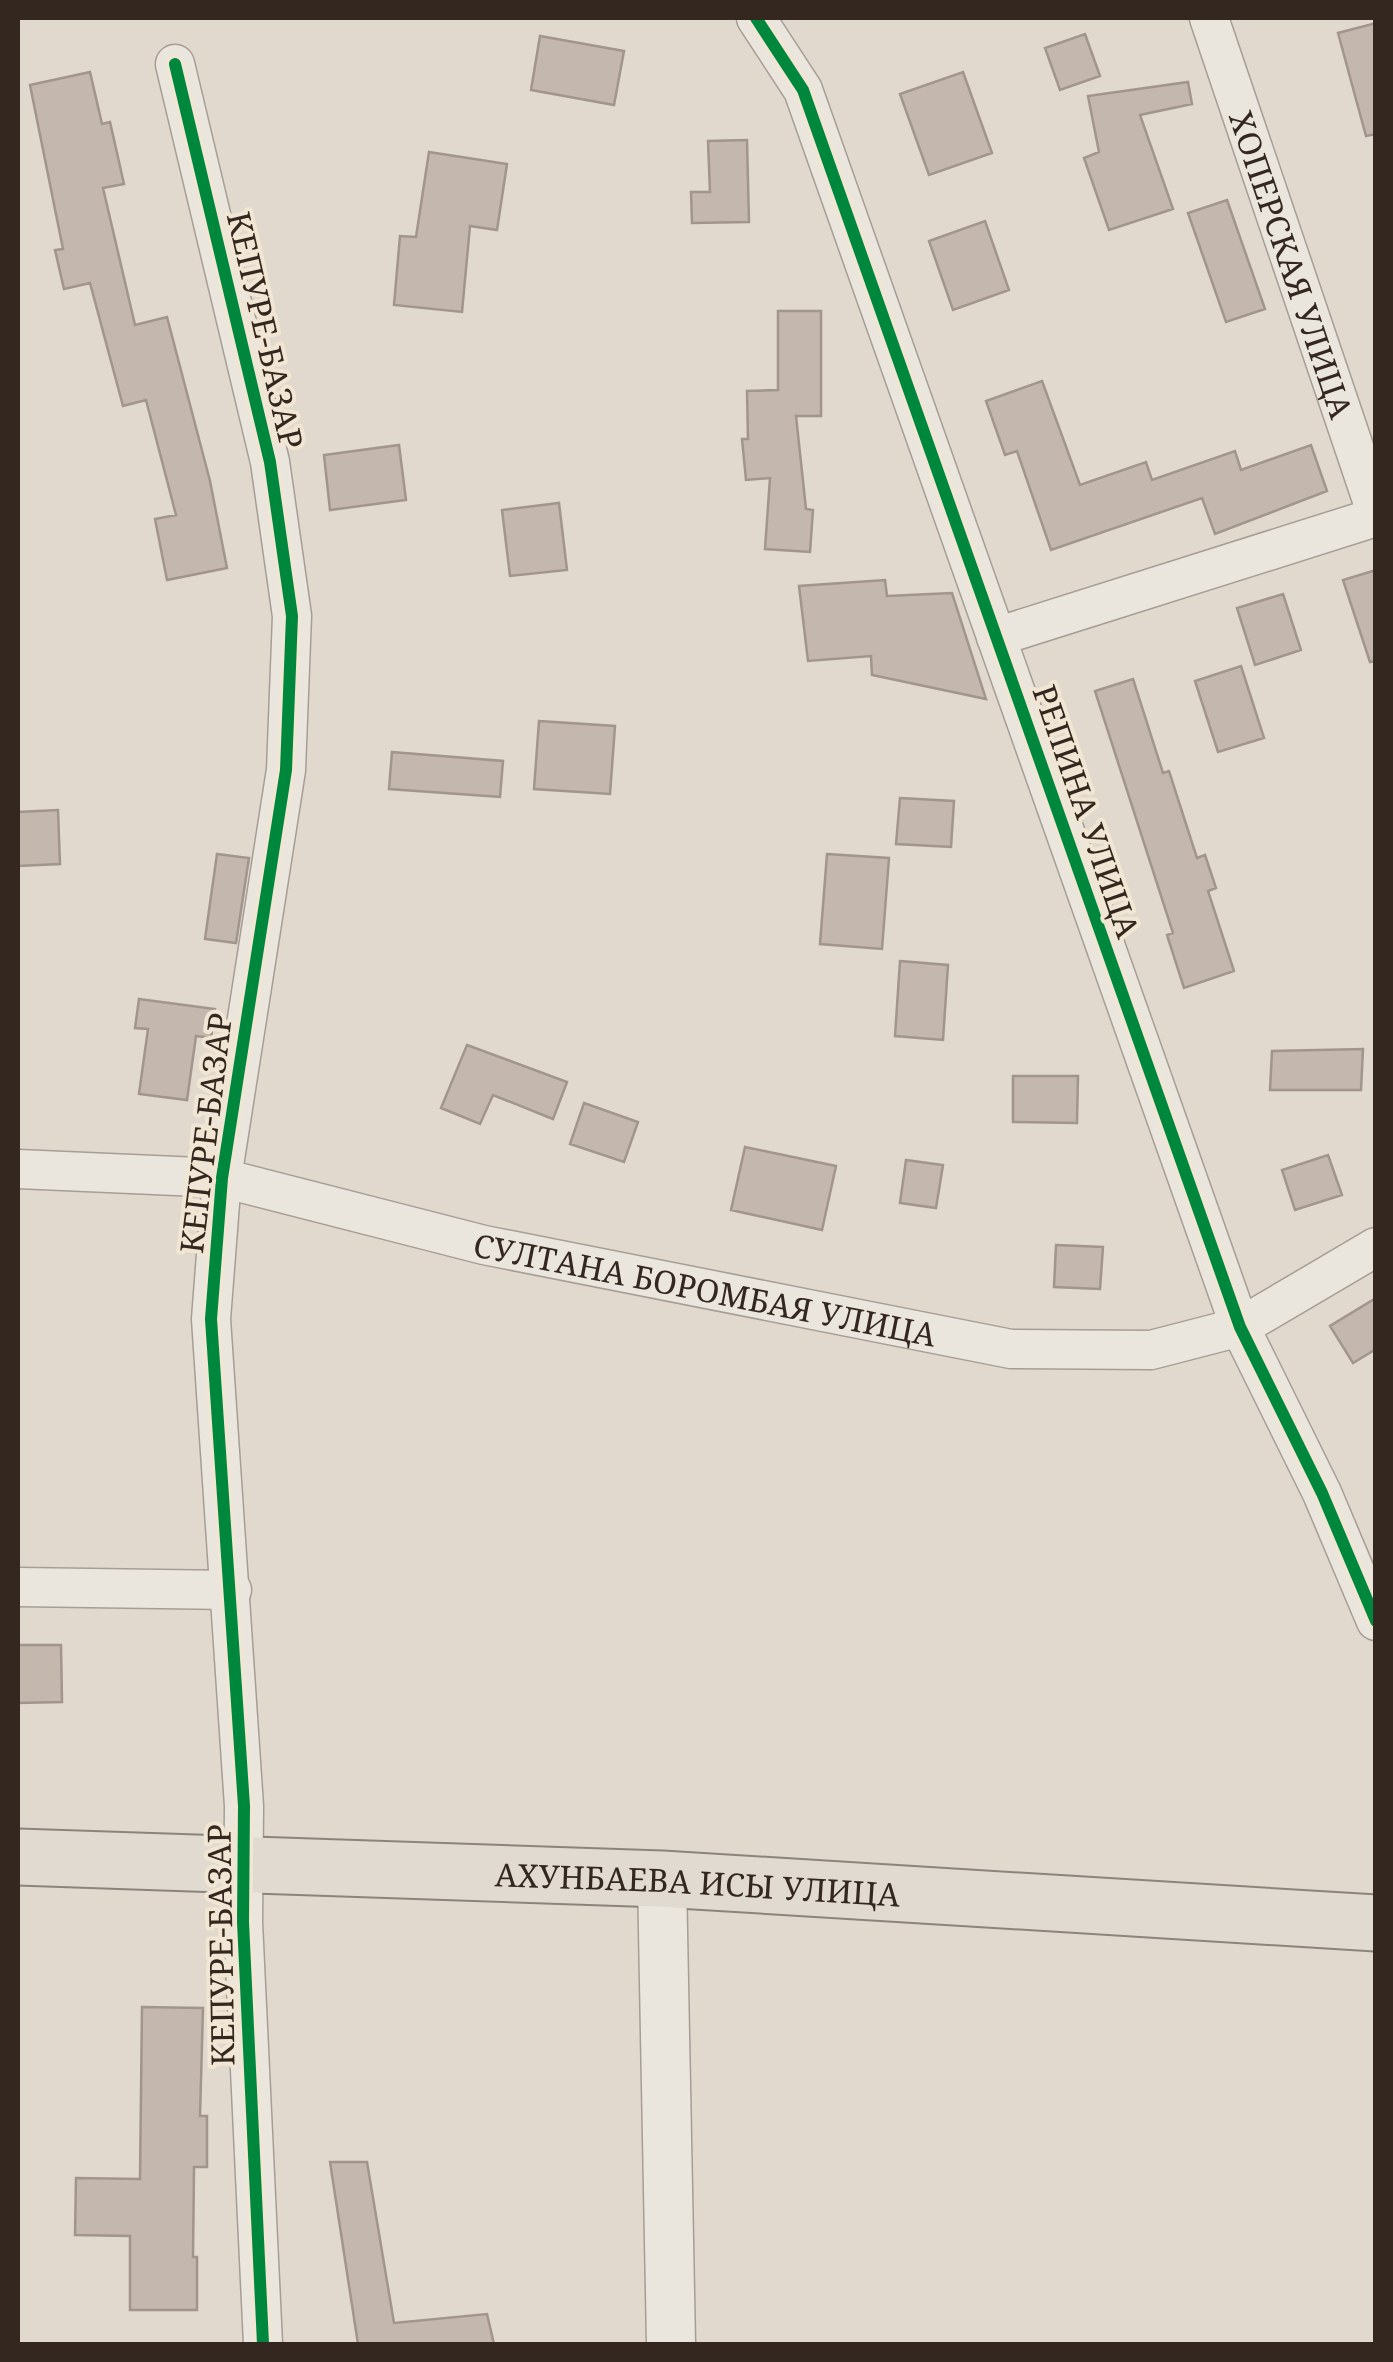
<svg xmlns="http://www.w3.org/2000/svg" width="1393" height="2362" font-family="'Noto Serif',serif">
<rect width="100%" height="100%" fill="#e1d9cd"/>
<path fill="#c4b7ae" stroke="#a1958d" stroke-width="2.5" d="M 1376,23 L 1376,134 L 1366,136 L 1338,33 Z
M 1085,34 L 1100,76 L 1060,90 L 1045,48 Z
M 540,36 L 624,51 L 614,105 L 531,90 Z
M 90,72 L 102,124 L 110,122 L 124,184 L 103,188 L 135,325 L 167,317 L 210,481 L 227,568 L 167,580 L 155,519 L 176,515 L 146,400 L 123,406 L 90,283 L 64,289 L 55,250 L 63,249 L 30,85 Z
M 963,72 L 992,153 L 929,175 L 900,94 Z
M 1188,82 L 1192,104 L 1140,115 L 1173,209 L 1109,230 L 1084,158 L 1099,152 L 1088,96 Z
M 747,140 L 749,222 L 692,223 L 691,192 L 710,192 L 708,141 Z
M 429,152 L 507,164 L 497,230 L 470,226 L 462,312 L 394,305 L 400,236 L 416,237 Z
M 1227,200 L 1265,309 L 1226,322 L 1188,213 Z
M 985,221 L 1009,290 L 953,310 L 929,241 Z
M 778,311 L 821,311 L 821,416 L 796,416 L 806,509 L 813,510 L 810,552 L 765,549 L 770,478 L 746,480 L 742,439 L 748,439 L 747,391 L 778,390 Z
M 1042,381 L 1080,485 L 1146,462 L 1152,480 L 1235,451 L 1241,470 L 1311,445 L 1327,491 L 1215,534 L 1202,498 L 1051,550 L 1017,451 L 1005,455 L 986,401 Z
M 399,445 L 406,500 L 330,510 L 324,455 Z
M 559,503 L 567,570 L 510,576 L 502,510 Z
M 1376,570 L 1376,661 L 1370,662 L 1343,580 Z
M 885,580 L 887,596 L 952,593 L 986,699 L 872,675 L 871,656 L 808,661 L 799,586 Z
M 1283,594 L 1301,650 L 1255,665 L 1237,608 Z
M 1241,666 L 1264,738 L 1218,752 L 1195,681 Z
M 1133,679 L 1163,773 L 1169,771 L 1197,858 L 1205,855 L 1216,888 L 1208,891 L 1234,971 L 1184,988 L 1167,935 L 1173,933 L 1095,691 Z
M 539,721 L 615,726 L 610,794 L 534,789 Z
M 392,752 L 503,761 L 500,797 L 389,789 Z
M 900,798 L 954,801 L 951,847 L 896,844 Z
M 58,810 L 60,864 L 18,866 L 18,812 Z
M 217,854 L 249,858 L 236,943 L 205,939 Z
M 827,854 L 889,858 L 882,949 L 820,944 Z
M 900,961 L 948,965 L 943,1040 L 895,1036 Z
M 139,999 L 215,1009 L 211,1038 L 196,1036 L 187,1100 L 139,1094 L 148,1029 L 135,1028 Z
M 467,1045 L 567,1082 L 553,1119 L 493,1095 L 480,1124 L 441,1108 Z
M 1363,1049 L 1361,1090 L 1270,1090 L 1272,1051 Z
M 1013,1076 L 1078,1076 L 1077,1123 L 1013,1122 Z
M 584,1103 L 638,1122 L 624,1162 L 570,1144 Z
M 745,1147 L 836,1166 L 822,1230 L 731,1210 Z
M 1328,1155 L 1342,1195 L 1295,1210 L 1282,1170 Z
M 906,1160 L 943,1165 L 936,1208 L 900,1203 Z
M 1056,1245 L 1103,1247 L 1100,1289 L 1054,1287 Z
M 1376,1298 L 1376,1349 L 1353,1363 L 1330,1326 Z
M 18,1645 L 61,1645 L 62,1702 L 18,1703 Z
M 142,2007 L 203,2008 L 200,2116 L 207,2116 L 207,2167 L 194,2167 L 193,2257 L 197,2257 L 197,2310 L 130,2310 L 130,2236 L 75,2235 L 76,2178 L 140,2179 Z
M 330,2162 L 367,2162 L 394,2323 L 487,2314 L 494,2344 L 358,2344 Z"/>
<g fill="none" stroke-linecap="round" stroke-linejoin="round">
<defs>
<g id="minor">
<path d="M 756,18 L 803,90 L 1240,1327 L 1322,1493 L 1376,1621"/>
<path id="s1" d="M 1209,18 L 1376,512"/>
<path d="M 175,64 L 270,462 L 292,616 L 286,770 L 222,1178 L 211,1319 L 244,1806 L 243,1922 L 263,2344"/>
<path d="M 996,637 L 1376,517"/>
<path id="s2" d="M 18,1169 L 222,1178 L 484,1245 L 1011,1349 L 1151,1350 L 1240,1327 L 1376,1247"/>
<path d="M 18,1587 L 232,1590"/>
</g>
<path id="tertiary" d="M 662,1879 L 671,2344"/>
<g id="primary">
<path id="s3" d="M 18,1857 L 662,1879 L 1376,1923"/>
</g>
</defs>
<use href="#minor" stroke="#a69e96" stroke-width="41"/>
<use href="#tertiary" stroke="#a69e96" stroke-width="51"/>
<use href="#primary" stroke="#8b847d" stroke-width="59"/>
<use href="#minor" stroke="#eae5dd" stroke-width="38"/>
<use href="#tertiary" stroke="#eae5dd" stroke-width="48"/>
<use href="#primary" stroke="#e0dad0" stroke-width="55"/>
<defs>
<path id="cycleway" d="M 756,18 L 803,90 L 1240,1327 L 1322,1493 L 1376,1621
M 175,64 L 270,462 L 292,616 L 286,770 L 222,1178 L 211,1319 L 244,1806 L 243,1922 L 263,2344"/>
</defs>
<use href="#cycleway" stroke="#f1e6d3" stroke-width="19"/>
<use href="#cycleway" stroke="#00873e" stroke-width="12"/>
</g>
<g text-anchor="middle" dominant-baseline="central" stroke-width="8" stroke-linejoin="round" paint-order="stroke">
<g font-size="32" fill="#33271f" stroke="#f1e6d3">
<text stroke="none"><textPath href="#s1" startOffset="260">ХОПЕРСКАЯ УЛИЦА</textPath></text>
<text transform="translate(266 330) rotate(77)">КЕПУРЕ-БАЗАР</text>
<text transform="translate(1087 811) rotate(71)">РЕПИНА УЛИЦА</text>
<text transform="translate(205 1133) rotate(-83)">КЕПУРЕ-БАЗАР</text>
<text stroke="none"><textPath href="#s2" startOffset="700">СУЛТАНА БОРОМБАЯ УЛИЦА</textPath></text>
<text stroke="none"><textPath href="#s3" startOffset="680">АХУНБАЕВА ИСЫ УЛИЦА</textPath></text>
<text transform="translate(220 1945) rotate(-91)">КЕПУРЕ-БАЗАР</text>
</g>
</g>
<rect width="1393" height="2362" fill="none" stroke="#33271f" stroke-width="40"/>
</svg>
